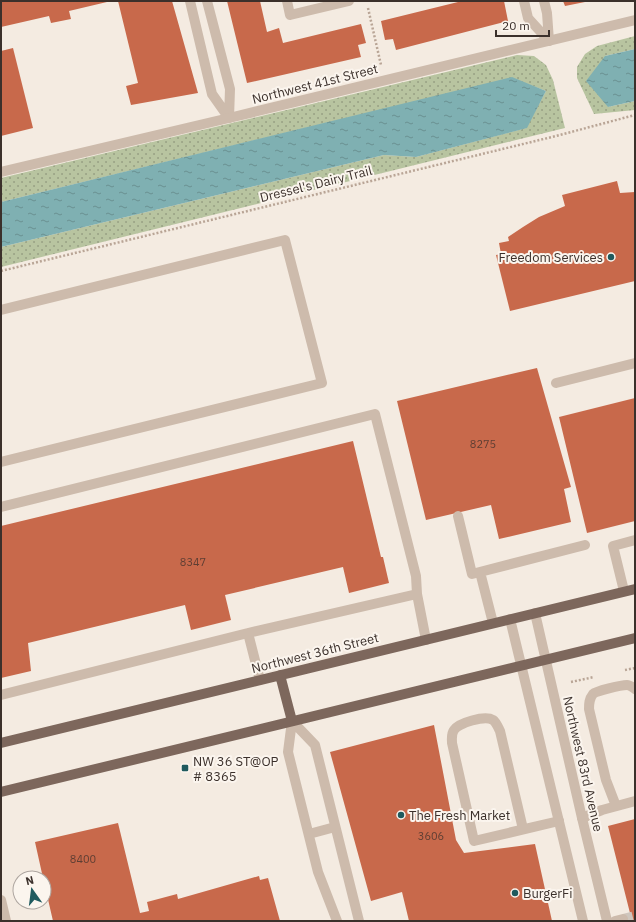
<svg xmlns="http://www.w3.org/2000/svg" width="636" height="922" font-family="'IBM Plex Sans',sans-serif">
<defs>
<pattern id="grass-dots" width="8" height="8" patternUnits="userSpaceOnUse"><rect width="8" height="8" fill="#b8c4a0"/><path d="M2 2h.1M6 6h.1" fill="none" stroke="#97a083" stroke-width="1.8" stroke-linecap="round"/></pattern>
<pattern id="water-ripples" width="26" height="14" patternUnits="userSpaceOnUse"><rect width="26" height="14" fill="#7fb0b2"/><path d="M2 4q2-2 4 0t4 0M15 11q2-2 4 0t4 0" fill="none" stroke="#699091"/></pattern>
</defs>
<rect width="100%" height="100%" fill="#f4ebe1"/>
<path fill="url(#grass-dots)" d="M 635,36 L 635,49 L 605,56 L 608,107 L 635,101 L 635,110 L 594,114 L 577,78 L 577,67 L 585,54 L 597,46 Z
M 517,55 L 534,56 L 546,65 L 553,80 L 565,128 L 1,267 L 1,247 L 384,155 L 416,157 L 526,128 L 546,91 L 512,78 L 1,202 L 1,178 Z"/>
<path fill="url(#water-ripples)" d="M 635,49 L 635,101 L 608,107 L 586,81 L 605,56 Z
M 512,77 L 546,91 L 527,128 L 416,157 L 384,155 L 1,247 L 1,202 Z"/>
<path fill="#c8694b" d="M 1,1 L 107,1 L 107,2 L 69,11 L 71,19 L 51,23 L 49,16 L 1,27 Z
M 118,1 L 172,1 L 198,93 L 131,105 L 126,86 L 138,83 Z
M 227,1 L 260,1 L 267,32 L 279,28 L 283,43 L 361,24 L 366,43 L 358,45 L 361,57 L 247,83 Z
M 458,1 L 504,1 L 508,21 L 396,50 L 393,39 L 385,40 L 381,21 L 458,2 Z
M 563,1 L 585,1 L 585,2 L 565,6 Z
M 13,48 L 33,128 L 1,136 L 1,51 Z
M 617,181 L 620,193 L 635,192 L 635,281 L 510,311 L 496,255 L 501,254 L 499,243 L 509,241 L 508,237 L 523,227 L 539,217 L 565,206 L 562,195 Z
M 537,368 L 571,487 L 564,489 L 571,522 L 499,539 L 491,505 L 426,520 L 397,401 Z
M 635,398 L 635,521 L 587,533 L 559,417 Z
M 353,441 L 381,557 L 383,557 L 389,583 L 349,593 L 343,567 L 225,595 L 231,620 L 191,630 L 185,605 L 28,643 L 31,671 L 1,678 L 1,526 Z
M 434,725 L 456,840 L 464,853 L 535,844 L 552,921 L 409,921 L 402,892 L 371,901 L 330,752 Z
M 635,819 L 635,921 L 632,921 L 608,826 Z
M 118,823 L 140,913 L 149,911 L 147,902 L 177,894 L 178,899 L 259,876 L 260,880 L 268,878 L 280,921 L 53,921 L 44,882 L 44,878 L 43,878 L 35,842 Z"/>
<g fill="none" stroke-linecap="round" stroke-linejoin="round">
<path stroke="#cfc6bd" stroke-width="10" stroke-dasharray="10 5" stroke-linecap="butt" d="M 623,919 L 635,916"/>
<path stroke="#b9a596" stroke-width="2.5" stroke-dasharray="2 2" stroke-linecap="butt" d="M 368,8 L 381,65
M 1,271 L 556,136 L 635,115
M 625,670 L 635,668
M 571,682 L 594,677"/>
<path stroke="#cdbbac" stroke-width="10" d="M 1,310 L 285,240 L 322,383 L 1,462
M 556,383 L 635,363
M 1,507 L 375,414 L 416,576 L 417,594 L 426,640
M 458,516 L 472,574 L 585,545
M 480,572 L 493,623
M 624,591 L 613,546 L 635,540
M 248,633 L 260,680
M 1,695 L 248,633 L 417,594
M 616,806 L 606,780 L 589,709 C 589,704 589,699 593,694 C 596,691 621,685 627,685 C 630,685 632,687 635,689
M 582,818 L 602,810 L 635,801
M 523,829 L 500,731 C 498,727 496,722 493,720 C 485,715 458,723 454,730 C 451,734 452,739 452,743 L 474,841 L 559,821
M 1,900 L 6,921"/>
<path stroke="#cdbbac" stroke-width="10" d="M 190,1 L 212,94 L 229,118
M 207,1 L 230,89 L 229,118
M 287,1 L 290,15 L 349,1
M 524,1 L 528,18 L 549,41
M 544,1 L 547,13 L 549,41
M 535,613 L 582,818 L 607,921
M 510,619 L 583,921
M 292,721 L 315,745 L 359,921
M 292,721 L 288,752 L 318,872 L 337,921
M 309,834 L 335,827
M 615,921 L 623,919"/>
<path stroke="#cdbbac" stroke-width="10" d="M 1,172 L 229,118 L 635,20"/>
<path stroke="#7d675c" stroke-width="10" d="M 280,675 L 292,721
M 1,743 L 635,589
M 1,792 L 635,638"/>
</g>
<g fill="#1f5a5e" stroke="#fbf5ee" stroke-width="1.5">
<circle cx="611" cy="257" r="4"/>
<rect x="181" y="764" width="8" height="8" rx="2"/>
<circle cx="401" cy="815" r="4"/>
<circle cx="515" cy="893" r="4"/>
</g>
<g text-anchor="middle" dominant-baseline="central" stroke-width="4" stroke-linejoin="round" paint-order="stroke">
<g font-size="11" fill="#5e3e33">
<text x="483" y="444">8275</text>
<text x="193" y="562">8347</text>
<text x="431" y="836">3606</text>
<text x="83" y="859">8400</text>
</g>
<g font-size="13" fill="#3b302b" stroke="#fbf5ee">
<text transform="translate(315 84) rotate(-14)">Northwest 41st Street</text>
<text transform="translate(316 184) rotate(-14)">Dressel's Dairy Trail</text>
<text transform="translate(315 653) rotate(-14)">Northwest 36th Street</text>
<text transform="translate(583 764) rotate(77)">Northwest 83rd Avenue</text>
</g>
<g font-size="13" fill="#3b302b" stroke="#fbf5ee" text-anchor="start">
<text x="603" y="257" text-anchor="end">Freedom Services</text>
<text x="193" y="761">NW 36 ST@OP<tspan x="193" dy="15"># 8365</tspan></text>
<text x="409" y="815">The Fresh Market</text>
<text x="523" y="893">BurgerFi</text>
</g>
</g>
<rect width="636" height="922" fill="none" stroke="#3b302b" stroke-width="4"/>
<g transform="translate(32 890) rotate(346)"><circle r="19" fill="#fbf5ee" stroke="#aea6a0"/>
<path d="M0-3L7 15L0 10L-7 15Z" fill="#1f5a5e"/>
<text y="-6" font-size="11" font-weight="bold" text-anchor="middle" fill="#3b302b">N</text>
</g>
<path d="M496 30v6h53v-6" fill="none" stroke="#3b302b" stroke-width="2"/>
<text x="502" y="30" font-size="12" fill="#3b302b" stroke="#fbf5ee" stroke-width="3" paint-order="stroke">20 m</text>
</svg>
